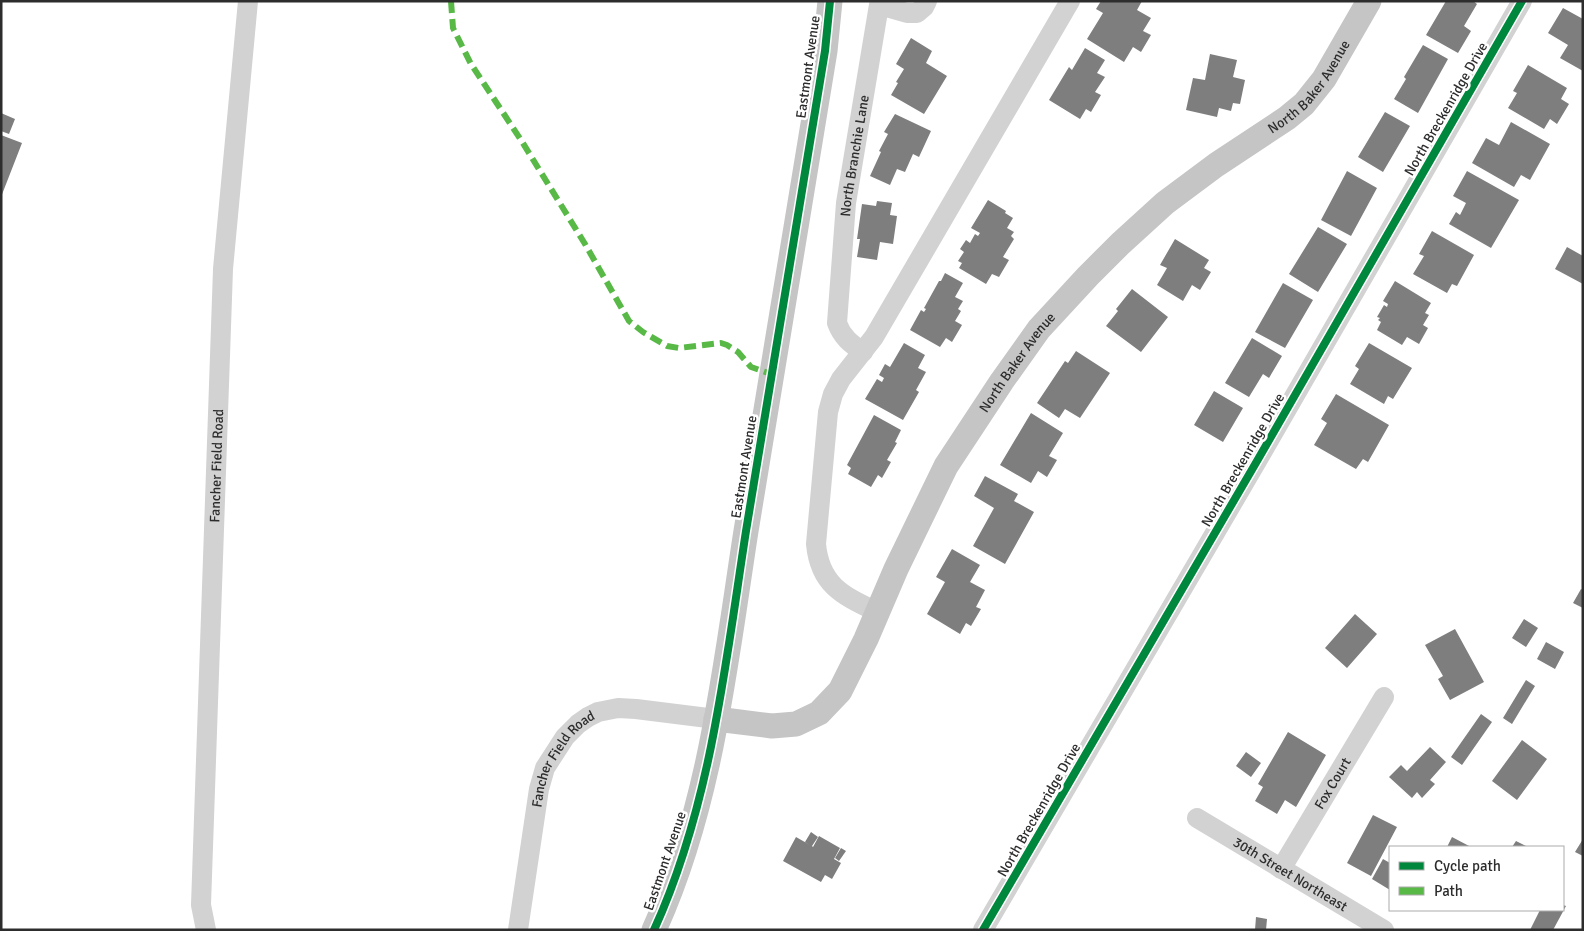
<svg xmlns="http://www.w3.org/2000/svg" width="1584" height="931" font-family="Signika,sans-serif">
<rect width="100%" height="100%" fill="#fff"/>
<path fill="#7e7e7e" d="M 1101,1 L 1142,1 L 1137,10 L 1151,18 L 1143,31 L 1151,35 L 1141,52 L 1133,47 L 1124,62 L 1087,39 L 1103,13 L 1096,9 Z
M 1446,1 L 1473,1 L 1477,4 L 1464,26 L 1471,31 L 1458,53 L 1426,35 Z
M 1563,8 L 1583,19 L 1583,71 L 1560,58 L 1568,45 L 1548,33 Z
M 911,38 L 932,51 L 926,63 L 947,76 L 924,114 L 891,95 L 898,83 L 896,82 L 904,69 L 896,64 Z
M 1423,45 L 1448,59 L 1418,113 L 1394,99 L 1406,79 L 1404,77 Z
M 1085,48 L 1105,60 L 1097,73 L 1105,77 L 1095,92 L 1101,95 L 1091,112 L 1086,109 L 1080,119 L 1049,100 L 1069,67 L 1072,70 Z
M 1210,54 L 1237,60 L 1233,77 L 1245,80 L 1240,104 L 1233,103 L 1231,111 L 1219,108 L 1217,117 L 1186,110 L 1193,78 L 1205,80 Z
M 1528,65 L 1567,88 L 1561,99 L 1569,104 L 1557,124 L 1550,119 L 1544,129 L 1508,108 L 1517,93 L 1513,91 Z
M 1385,112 L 1410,126 L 1383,172 L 1358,157 Z
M 1,113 L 15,119 L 9,134 L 1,131 Z
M 895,114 L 931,131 L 919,157 L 913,154 L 905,172 L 897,169 L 890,185 L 870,176 L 881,152 L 879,151 L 888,134 L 884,132 Z
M 1511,122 L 1550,144 L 1530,180 L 1521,175 L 1514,187 L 1472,163 L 1486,138 L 1499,145 Z
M 1,135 L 22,143 L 1,197 Z
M 1347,171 L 1377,188 L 1351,236 L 1321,220 Z
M 1467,171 L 1519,200 L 1491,248 L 1449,224 L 1456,212 L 1460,215 L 1466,203 L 1453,196 Z
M 988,200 L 1006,211 L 1005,213 L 1013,218 L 1007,228 L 1014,232 L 1011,236 L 1014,239 L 1003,257 L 1009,260 L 999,277 L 992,274 L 986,284 L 959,268 L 962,263 L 958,261 L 964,252 L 960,249 L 966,240 L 970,243 L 975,234 L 978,236 L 980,233 L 971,228 Z
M 877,201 L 892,203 L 890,215 L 897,216 L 893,244 L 880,242 L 877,260 L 857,257 L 860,239 L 857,239 L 862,204 L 876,206 Z
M 1318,227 L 1347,244 L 1318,292 L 1289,274 Z
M 1432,231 L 1474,255 L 1457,286 L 1452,284 L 1447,293 L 1413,274 L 1424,256 L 1419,254 Z
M 1175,239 L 1209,260 L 1204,268 L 1211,272 L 1200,290 L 1192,285 L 1183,301 L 1157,285 L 1167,268 L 1160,265 Z
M 1567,247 L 1583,256 L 1583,284 L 1555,269 Z
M 945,273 L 963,283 L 955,297 L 963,301 L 958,309 L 961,311 L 955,321 L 962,325 L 952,342 L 946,338 L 940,347 L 910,330 L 921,310 L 924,312 L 926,309 L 924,308 L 939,281 L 941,281 Z
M 1395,281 L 1431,303 L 1425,313 L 1429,315 L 1423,325 L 1428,328 L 1419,344 L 1407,337 L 1402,345 L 1377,330 L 1381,322 L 1378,320 L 1380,318 L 1377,317 L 1384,305 L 1387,307 L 1388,304 L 1383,301 Z
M 1283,283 L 1313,300 L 1285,348 L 1255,332 Z
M 1132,289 L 1168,317 L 1141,352 L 1106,326 L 1118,311 L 1116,309 Z
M 1252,338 L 1282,356 L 1269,378 L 1263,374 L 1249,397 L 1225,383 Z
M 904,343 L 925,355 L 918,368 L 926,372 L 916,390 L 919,392 L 903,420 L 865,399 L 877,379 L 882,382 L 884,378 L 879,375 L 885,364 L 890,367 Z
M 1369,343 L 1412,368 L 1393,399 L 1388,396 L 1384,404 L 1350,384 L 1359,369 L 1355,366 Z
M 1076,351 L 1110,373 L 1080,418 L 1065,409 L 1059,418 L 1037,403 L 1065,361 L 1068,363 Z
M 1214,391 L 1243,408 L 1223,442 L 1194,425 Z
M 1336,394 L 1389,425 L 1368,462 L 1363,459 L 1356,469 L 1314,445 L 1327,423 L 1321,419 Z
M 1031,413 L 1063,433 L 1049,456 L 1057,460 L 1047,477 L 1038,471 L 1031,483 L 1000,465 Z
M 874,415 L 901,430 L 895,442 L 897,443 L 887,460 L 891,462 L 882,478 L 878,475 L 871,487 L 848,474 L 851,468 L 847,465 Z
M 985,476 L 1018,494 L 1014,501 L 1034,512 L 1005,564 L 973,546 L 994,508 L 974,496 Z
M 952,549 L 980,565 L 970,582 L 985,590 L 976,607 L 981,609 L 971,626 L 966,623 L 960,634 L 927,614 L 945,582 L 936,577 Z
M 1581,589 L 1583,590 L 1583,608 L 1573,603 Z
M 1355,614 L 1377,634 L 1347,668 L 1325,648 Z
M 1524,619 L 1538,628 L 1526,647 L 1512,638 Z
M 1455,629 L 1484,682 L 1450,700 L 1438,679 L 1443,676 L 1425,645 Z
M 1546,642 L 1564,652 L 1555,669 L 1537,659 Z
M 1526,680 L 1535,686 L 1512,724 L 1503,718 Z
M 1481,714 L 1492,722 L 1462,765 L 1451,757 Z
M 1288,732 L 1326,755 L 1296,807 L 1285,800 L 1277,814 L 1255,801 L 1263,787 L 1258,784 Z
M 1522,740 L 1547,759 L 1517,800 L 1492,781 Z
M 1430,747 L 1446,762 L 1430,780 L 1435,784 L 1422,798 L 1417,792 L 1412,798 L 1389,777 L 1401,765 L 1407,771 Z
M 1246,752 L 1261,763 L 1251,777 L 1236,766 Z
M 1373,815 L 1397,827 L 1371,876 L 1347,863 Z
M 811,832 L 818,837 L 812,846 L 813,847 L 819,836 L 840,848 L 834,859 L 841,863 L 832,879 L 825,875 L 821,882 L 783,861 L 796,837 L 810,845 L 805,842 Z
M 1452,837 L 1471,847 L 1447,847 Z
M 1583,839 L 1583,856 L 1575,852 Z
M 1516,841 L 1528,847 L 1512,847 Z
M 841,848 L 846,851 L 839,861 L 835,858 Z
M 1383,859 L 1390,863 L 1390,890 L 1372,879 Z
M 1563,905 L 1566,906 L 1553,930 L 1530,930 L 1540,910 L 1563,910 Z
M 1256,917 L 1267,919 L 1266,930 L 1255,930 Z"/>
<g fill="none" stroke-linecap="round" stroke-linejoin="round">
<g stroke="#d2d2d2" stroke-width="20">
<path id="s1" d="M 863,352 C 851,344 842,337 837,323 L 846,203 L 879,5 L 907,13 L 917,13 L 924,7 L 927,1"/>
<path d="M 877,612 C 844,596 820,586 816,544 L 828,412 L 833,394 L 841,379 L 874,337 L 1070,1"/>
<path id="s2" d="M 1197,818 L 1384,930"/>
<path id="s3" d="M 1281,869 L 1384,697"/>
<path id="s4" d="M 206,930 L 201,905 L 223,269 L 248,1"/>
<path id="s5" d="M 518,930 L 539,789 L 545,768 L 565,737 L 578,724 L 588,717 L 598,712 L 618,708 L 636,709 L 716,719"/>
<path d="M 983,930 L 1257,461 L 1522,1"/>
</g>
<g stroke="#c5c5c5" stroke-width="25">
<path id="s6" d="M 716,719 L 772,726 L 796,724 L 819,713 L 840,691 L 866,639 L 896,569 L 946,466 L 1002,381 L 1039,329 L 1088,276 L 1120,244 L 1165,203 L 1216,165 L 1287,118 L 1304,104 L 1324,79 L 1369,1"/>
<path d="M 654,930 C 711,805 725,666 746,531 C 772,371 798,211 825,51 L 830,1"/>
</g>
<path stroke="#58b947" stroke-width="6" stroke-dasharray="12 6" stroke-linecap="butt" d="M 451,1 L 453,28 L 471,64 L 521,140 L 585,244 L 629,321 L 643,332 L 667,346 L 679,348 L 721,343 L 727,345 L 738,352 L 751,367 L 771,374"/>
<defs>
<path id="cycleway" d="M 654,930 C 711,805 725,666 746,531 C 772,371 798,211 825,51 L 830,1
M 983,930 L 1257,461 L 1522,1"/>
</defs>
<use href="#cycleway" stroke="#fff" stroke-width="11"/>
<use href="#cycleway" stroke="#00873e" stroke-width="8"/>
</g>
<g text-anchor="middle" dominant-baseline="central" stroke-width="5" stroke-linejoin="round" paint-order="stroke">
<g font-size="14" fill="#2d2d2d" stroke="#fff">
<text transform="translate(808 67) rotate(-82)">Eastmont Avenue</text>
<text stroke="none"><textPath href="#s6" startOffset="916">North Baker Avenue</textPath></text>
<text transform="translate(1446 109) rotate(-60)">North Breckenridge Drive</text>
<text stroke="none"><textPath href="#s1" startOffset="208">North Branchie Lane</textPath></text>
<text stroke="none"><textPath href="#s6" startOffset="511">North Baker Avenue</textPath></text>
<text transform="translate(1243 460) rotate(-60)">North Breckenridge Drive</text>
<text stroke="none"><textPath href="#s4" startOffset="465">Fancher Field Road</textPath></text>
<text transform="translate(744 467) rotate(-81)">Eastmont Avenue</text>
<text stroke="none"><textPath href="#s5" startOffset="181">Fancher Field Road</textPath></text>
<text stroke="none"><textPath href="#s3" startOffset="100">Fox Court</textPath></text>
<text transform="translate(1039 810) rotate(-60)">North Breckenridge Drive</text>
<text transform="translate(665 861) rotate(-71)">Eastmont Avenue</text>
<text stroke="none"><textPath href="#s2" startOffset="109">30th Street Northeast</textPath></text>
</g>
</g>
<rect width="1584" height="931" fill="none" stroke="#2d2d2d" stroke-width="5"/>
<rect x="1389" y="846" width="175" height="65" fill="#ffffff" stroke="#ababab"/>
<rect x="1399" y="862" width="25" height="8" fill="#00873e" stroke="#ababab"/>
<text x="1434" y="871" font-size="15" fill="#2d2d2d">Cycle path</text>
<rect x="1399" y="887" width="25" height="8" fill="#58b947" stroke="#ababab"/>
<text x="1434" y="896" font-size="15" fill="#2d2d2d">Path</text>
</svg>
